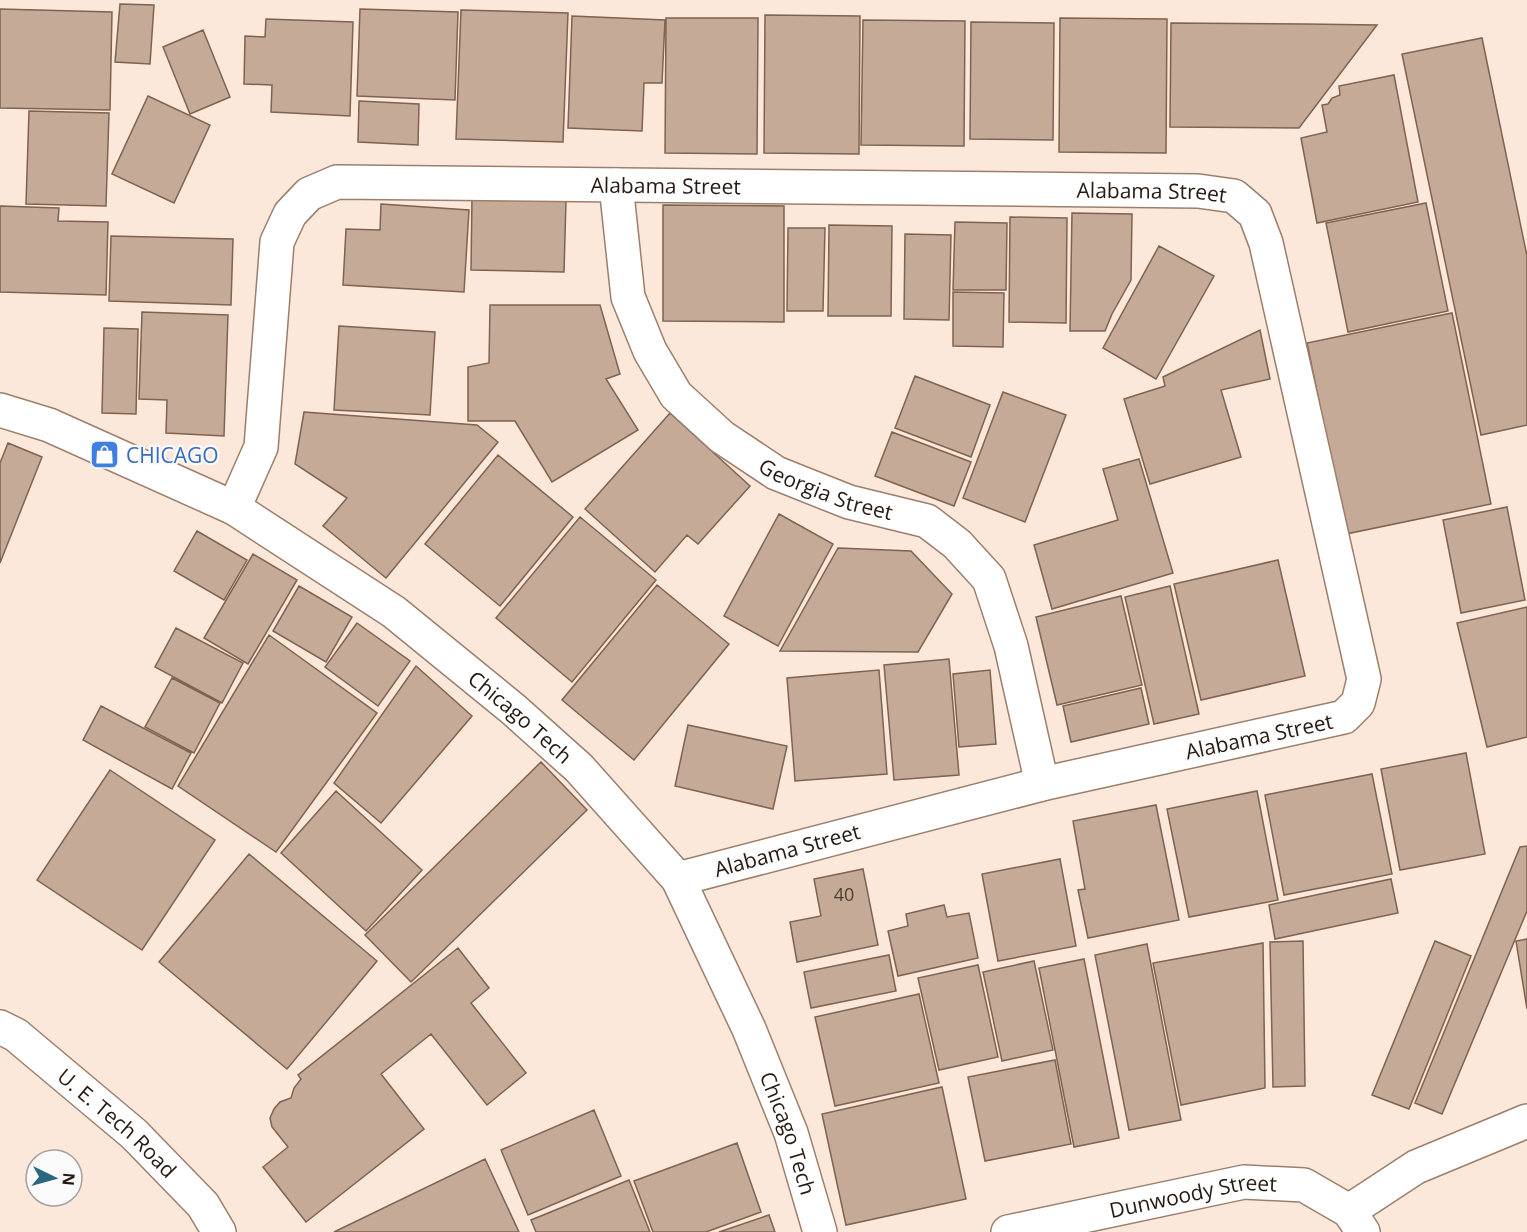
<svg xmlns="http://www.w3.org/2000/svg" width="1527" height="1232" font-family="'Open Sans',sans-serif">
<rect width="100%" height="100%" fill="#fce8db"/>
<path fill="#c5aa97" stroke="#7f624f" stroke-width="1.5" d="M 120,4 L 154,5 L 150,64 L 115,62 Z
M 0,9 L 112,12 L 110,110 L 0,108 Z
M 360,9 L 458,12 L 455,100 L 357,96 Z
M 461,10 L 568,13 L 563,142 L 456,139 Z
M 765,15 L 860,16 L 859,154 L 764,153 Z
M 572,16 L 665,20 L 662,83 L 644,83 L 642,131 L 568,128 Z
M 666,18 L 758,18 L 757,154 L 665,153 Z
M 1060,18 L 1167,19 L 1166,153 L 1059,152 Z
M 266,19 L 353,22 L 350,116 L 271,112 L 272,85 L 244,84 L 245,36 L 265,37 Z
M 863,20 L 965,21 L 964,146 L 861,145 Z
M 971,22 L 1054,23 L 1053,140 L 970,139 Z
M 1171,23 L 1305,24 L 1377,25 L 1299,128 L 1170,127 Z
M 203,30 L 230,97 L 190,114 L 163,47 Z
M 1482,38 L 1527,256 L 1527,425 L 1481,435 L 1402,54 Z
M 1394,75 L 1418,202 L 1317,223 L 1301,138 L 1327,132 L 1322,105 L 1328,104 L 1332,98 L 1340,95 L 1339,86 Z
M 148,96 L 210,125 L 174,203 L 112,174 Z
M 359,101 L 419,104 L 418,145 L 358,142 Z
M 29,111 L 109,113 L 106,206 L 26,204 Z
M 472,198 L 566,200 L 564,272 L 471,270 Z
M 1426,203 L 1448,311 L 1348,332 L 1326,223 Z
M 381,204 L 469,210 L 464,292 L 343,285 L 346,229 L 380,230 Z
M 663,205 L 784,206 L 784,322 L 663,321 Z
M 0,206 L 59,208 L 58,221 L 108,222 L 106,295 L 0,292 Z
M 1072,213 L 1132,214 L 1131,280 L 1112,314 L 1105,331 L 1070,331 Z
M 1010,217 L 1067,218 L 1066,323 L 1009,322 Z
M 955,222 L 1007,223 L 1006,290 L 953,290 Z
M 829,225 L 892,226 L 891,316 L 828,316 Z
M 788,228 L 825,228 L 823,311 L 787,311 Z
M 905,234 L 951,235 L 949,320 L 904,319 Z
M 111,236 L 233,239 L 231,305 L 109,301 Z
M 1159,246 L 1214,276 L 1156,379 L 1103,348 Z
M 953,292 L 1004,293 L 1003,347 L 953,346 Z
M 490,305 L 600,305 L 620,374 L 606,379 L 638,430 L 552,482 L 515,421 L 468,421 L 468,367 L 489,363 Z
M 142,312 L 228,315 L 224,436 L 166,433 L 167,400 L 139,399 Z
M 1452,313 L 1491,504 L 1346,534 L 1307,343 Z
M 339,326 L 435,332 L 430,415 L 334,410 Z
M 104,328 L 138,329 L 136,414 L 102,413 Z
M 1260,330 L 1270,379 L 1221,390 L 1241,457 L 1150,484 L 1124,399 L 1165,386 L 1163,377 Z
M 915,376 L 990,405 L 971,457 L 895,428 Z
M 1003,392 L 1066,415 L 1025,522 L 963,498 Z
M 304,412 L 477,425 L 498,442 L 386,578 L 323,526 L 347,498 L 295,464 Z
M 670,413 L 750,486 L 698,544 L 687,535 L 655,572 L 585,509 Z
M 892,432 L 971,462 L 954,506 L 875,476 Z
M 8,443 L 42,457 L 0,563 L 0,463 Z
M 498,455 L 573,517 L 500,606 L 425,544 Z
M 1139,459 L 1173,573 L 1052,609 L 1034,545 L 1118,520 L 1103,469 Z
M 1507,507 L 1525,600 L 1461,613 L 1443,520 Z
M 779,514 L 833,544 L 778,646 L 724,616 Z
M 580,517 L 656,580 L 572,682 L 496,618 Z
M 197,531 L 247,560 L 224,600 L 174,571 Z
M 838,548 L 911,551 L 952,594 L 918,652 L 780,651 Z
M 253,554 L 297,580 L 248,664 L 204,638 Z
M 1278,560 L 1305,676 L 1201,700 L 1174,584 Z
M 657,585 L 729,644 L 634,760 L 562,700 Z
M 299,586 L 352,617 L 326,662 L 273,631 Z
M 1170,586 L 1199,714 L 1154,724 L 1125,597 Z
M 1121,596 L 1142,685 L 1057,705 L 1036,617 Z
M 1527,607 L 1527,737 L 1487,747 L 1457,623 Z
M 357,623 L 410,661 L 378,706 L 325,667 Z
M 176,628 L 243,663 L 222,703 L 155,667 Z
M 269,635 L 377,713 L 276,852 L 178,786 Z
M 949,659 L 959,775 L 894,780 L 884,665 Z
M 416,666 L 472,716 L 381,823 L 334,783 Z
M 879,670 L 887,774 L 795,781 L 787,678 Z
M 990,670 L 996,744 L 959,747 L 953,674 Z
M 172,678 L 220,703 L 194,753 L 145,727 Z
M 1141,688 L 1149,724 L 1071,742 L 1063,706 Z
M 101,706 L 191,753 L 172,789 L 83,740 Z
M 688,725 L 787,746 L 773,809 L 675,786 Z
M 1466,753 L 1485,854 L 1400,870 L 1381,769 Z
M 541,762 L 587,810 L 411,982 L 365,935 Z
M 110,770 L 215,840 L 142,950 L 37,880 Z
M 1372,774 L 1392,874 L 1284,895 L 1265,795 Z
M 336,791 L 422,870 L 366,931 L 281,853 Z
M 1257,791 L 1278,900 L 1189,917 L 1167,809 Z
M 1156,805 L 1179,920 L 1088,938 L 1078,890 L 1085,889 L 1073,821 Z
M 1527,846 L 1527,911 L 1442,1114 L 1415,1103 L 1520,847 Z
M 249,854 L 377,961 L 287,1069 L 159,962 Z
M 1060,859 L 1076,946 L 998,961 L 982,874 Z
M 863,869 L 878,945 L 797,962 L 790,922 L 821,916 L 814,879 Z
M 1391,879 L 1398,913 L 1275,939 L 1269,905 Z
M 944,905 L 947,917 L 969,913 L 978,958 L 898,976 L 888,931 L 908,926 L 906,914 Z
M 1527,939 L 1527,1009 L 1516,941 Z
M 1303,941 L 1305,1086 L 1273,1087 L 1270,942 Z
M 1435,941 L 1471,956 L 1409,1109 L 1372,1095 Z
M 1263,943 L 1265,1088 L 1181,1105 L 1153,963 Z
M 1147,944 L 1181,1120 L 1129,1130 L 1095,955 Z
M 458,948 L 489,988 L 471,1003 L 526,1073 L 487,1105 L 431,1034 L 381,1074 L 424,1129 L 306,1222 L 263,1167 L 288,1147 L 272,1127 L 270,1118 L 274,1109 L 280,1102 L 291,1098 L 294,1088 L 301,1079 L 298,1075 Z
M 889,955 L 896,991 L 811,1008 L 804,972 Z
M 1084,959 L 1119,1138 L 1074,1147 L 1039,968 Z
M 1034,961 L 1053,1050 L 1002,1061 L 983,972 Z
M 978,965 L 998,1057 L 939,1070 L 918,978 Z
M 919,994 L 939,1083 L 835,1106 L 815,1017 Z
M 1055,1060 L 1071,1144 L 985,1161 L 968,1077 Z
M 942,1087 L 966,1199 L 846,1225 L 822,1114 Z
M 594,1110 L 621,1176 L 528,1215 L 501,1150 Z
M 737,1143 L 761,1212 L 706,1232 L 653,1232 L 634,1181 Z
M 485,1159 L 519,1232 L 334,1232 Z
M 629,1180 L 650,1232 L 536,1232 L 531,1220 Z
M 769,1215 L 775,1232 L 719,1232 Z"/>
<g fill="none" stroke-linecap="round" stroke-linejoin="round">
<defs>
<g id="minor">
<path id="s1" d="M 616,185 L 628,297 L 650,351 L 676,395 L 722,437 L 776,473 L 849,502 L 927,521 L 957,544 L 989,579 L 1011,646 L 1042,784"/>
<path id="s2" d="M 0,410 L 49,425 L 234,508 L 394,612 L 513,709 L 579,768 L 678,879 L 749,1029 L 791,1133 L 820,1232"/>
<path id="s3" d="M 234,508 L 261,447 L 277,242 L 290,214 L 309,194 L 337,182 L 1198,191 L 1234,196 L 1255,214 L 1266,243 L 1364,679 L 1358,703 L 1344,717 L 1042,784 L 678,879"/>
<path id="s4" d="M 0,1027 L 16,1035 L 134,1134 L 203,1205 L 219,1232"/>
<path d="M 1349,1211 L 1416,1167 L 1527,1121"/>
<path id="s5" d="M 1008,1232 L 1244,1182 L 1304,1185 L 1349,1211 L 1363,1232"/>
</g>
</defs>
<use href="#minor" stroke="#9c7f6b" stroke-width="36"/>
<use href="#minor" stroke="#fff" stroke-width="33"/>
</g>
<defs>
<symbol id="shop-square" viewBox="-11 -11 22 22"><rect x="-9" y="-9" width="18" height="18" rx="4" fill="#3f7fe0" stroke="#fafafa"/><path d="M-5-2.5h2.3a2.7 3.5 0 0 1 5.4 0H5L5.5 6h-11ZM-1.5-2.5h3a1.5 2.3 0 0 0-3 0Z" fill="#fff"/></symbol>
</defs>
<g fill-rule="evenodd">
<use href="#shop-square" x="88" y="438" width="33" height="33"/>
</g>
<g text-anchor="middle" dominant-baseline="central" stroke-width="4.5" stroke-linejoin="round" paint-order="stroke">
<g font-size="18" fill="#4e3e34">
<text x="844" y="894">40</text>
</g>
<g font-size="21" fill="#261a13" stroke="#fafafa">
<text stroke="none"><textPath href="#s3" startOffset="690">Alabama Street</textPath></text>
<text stroke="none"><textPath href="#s3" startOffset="1176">Alabama Street</textPath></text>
<text stroke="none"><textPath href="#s1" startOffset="402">Georgia Street</textPath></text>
<text stroke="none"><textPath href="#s2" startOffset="609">Chicago Tech</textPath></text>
<text transform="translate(1259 736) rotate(-12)">Alabama Street</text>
<text transform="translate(787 850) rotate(-15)">Alabama Street</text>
<text stroke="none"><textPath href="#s4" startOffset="152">U. E. Tech Road</textPath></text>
<text stroke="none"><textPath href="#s2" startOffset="1113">Chicago Tech</textPath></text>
<text stroke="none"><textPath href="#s5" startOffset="189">Dunwoody Street</textPath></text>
</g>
<g font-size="21" fill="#366cbe" stroke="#fafafa" text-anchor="start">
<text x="126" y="455">CHICAGO</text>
</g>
</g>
<g transform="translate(54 1178) rotate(95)"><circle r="28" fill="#fafafa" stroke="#a5a09e" stroke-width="1.5"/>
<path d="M0-4.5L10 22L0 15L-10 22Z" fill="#2b677f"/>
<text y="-9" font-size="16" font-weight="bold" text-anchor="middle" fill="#261a13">N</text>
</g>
</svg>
